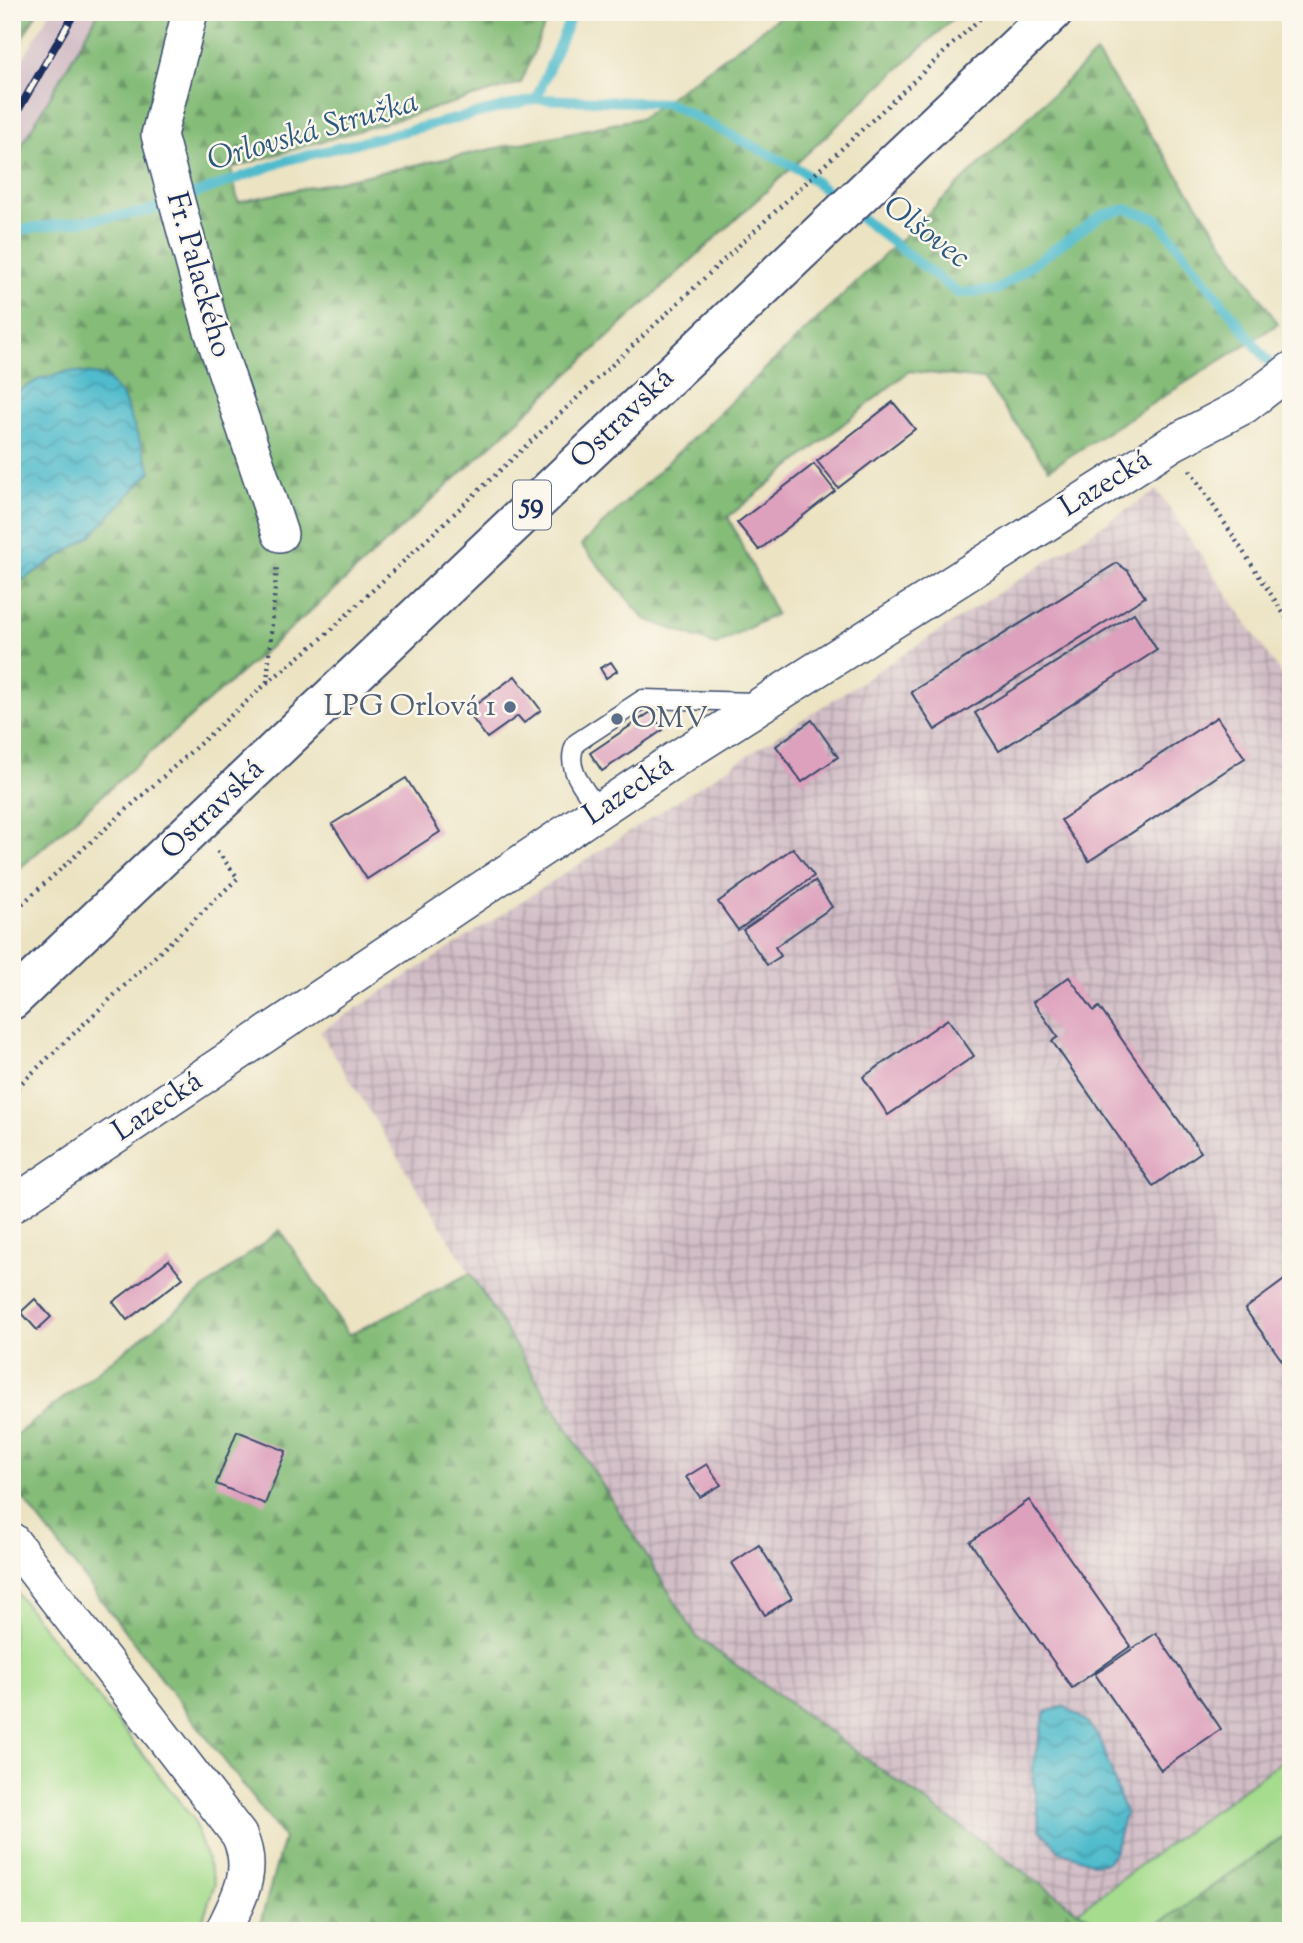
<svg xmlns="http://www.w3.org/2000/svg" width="1303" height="1943" font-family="'Sorts Mill Goudy',serif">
<defs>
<pattern id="industrial-grid" width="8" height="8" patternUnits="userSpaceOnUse" patternTransform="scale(1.75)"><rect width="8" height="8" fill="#d2bdc6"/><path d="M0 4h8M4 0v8" fill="none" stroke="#aa9aa4"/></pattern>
<pattern id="forest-firs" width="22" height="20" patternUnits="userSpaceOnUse" patternTransform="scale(1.75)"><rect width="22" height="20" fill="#84bc78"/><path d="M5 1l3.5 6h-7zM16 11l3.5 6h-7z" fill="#6b9966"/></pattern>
<pattern id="water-waves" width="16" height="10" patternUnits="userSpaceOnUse" patternTransform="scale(1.75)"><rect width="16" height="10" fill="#50bbcc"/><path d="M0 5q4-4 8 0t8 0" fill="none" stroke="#4298a9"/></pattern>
</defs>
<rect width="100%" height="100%" fill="#fbf7ec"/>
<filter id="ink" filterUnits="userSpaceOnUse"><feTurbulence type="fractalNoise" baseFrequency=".0143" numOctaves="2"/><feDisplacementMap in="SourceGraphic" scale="14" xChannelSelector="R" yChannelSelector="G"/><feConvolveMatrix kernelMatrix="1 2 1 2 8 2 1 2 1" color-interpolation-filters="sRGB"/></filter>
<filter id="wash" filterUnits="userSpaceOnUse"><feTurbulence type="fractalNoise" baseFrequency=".00686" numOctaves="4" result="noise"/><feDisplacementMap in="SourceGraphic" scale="28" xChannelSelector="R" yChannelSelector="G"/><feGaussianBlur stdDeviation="1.57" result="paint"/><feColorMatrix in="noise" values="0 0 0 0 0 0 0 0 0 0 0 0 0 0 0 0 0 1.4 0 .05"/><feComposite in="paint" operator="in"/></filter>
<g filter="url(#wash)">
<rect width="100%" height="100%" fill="#ece3c2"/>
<path fill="url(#industrial-grid)" d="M 1157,490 L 1291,689 L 1291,1754 L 1078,1911 L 697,1637 L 320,1032 Z"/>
<path fill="#d2bdc6" d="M 50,12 L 99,12 L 12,162 L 12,78 Z"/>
<path fill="#a6dc8d" stroke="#608676" stroke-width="2" d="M 12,1587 L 193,1819 L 215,1883 L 199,1931 L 12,1931 Z
M 1291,1754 L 1291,1831 L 1149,1931 L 1112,1931 L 1078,1911 Z"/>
<path fill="url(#forest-firs)" stroke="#50766b" stroke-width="2" d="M 12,12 L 37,12 L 12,56 Z
M 99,12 L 550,12 L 521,83 L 231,168 L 238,202 L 641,118 L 786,12 L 960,12 L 341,584 L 12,875 L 12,587 L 92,535 L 40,379 L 12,395 L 12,162 Z
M 1096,53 L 1278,324 L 1049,469 L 983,379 L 909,371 L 728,517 L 776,614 L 716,645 L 645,619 L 581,545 Z
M 280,1230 L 349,1335 L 470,1273 L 697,1637 L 1078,1911 L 1112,1931 L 258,1931 L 284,1838 L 12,1484 L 12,1438 Z
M 1291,1831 L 1291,1931 L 1149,1931 Z"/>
<path fill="url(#water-waves)" stroke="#367595" stroke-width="2" d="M 69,371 L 105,376 L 123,397 L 151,471 L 92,535 L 12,587 L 12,395 L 40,379 Z
M 1064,1706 L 1088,1723 L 1101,1741 L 1125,1813 L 1115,1851 L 1107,1862 L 1096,1864 L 1060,1851 L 1040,1830 L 1032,1769 L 1045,1712 Z"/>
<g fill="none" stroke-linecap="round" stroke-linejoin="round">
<path stroke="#50bbcc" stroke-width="10" d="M 12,30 L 22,12
M 536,99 L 668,103 L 800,170 L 841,202
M 852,211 L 958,293 L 997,290 L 1102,215 L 1126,209 L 1157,219 L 1278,374
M 12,231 L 145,212 L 288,160 L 536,99 L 573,12"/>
</g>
<g id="blocks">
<path fill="#dea1bd" d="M 893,402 L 915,429 L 838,488 L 817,461 Z
M 814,464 L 835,491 L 759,550 L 737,523 Z
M 1117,563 L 1128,571 L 1145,597 L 935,730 L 911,692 Z
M 1134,613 L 1157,650 L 999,751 L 975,713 Z
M 611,662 L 617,671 L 606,678 L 600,668 Z
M 515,676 L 541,710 L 524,723 L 518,716 L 487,738 L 467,711 Z
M 651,712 L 663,730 L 602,771 L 590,753 Z
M 1217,717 L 1245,758 L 1089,861 L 1061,820 Z
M 812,720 L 838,757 L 802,782 L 776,746 Z
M 406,778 L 440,832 L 367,879 L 332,824 Z
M 793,848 L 814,876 L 738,930 L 718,902 Z
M 815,881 L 832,907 L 775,947 L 781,956 L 767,965 L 743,930 Z
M 1069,977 L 1094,1011 L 1099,1007 L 1201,1152 L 1153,1186 L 1052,1041 L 1058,1037 L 1033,1002 Z
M 948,1019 L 974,1056 L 888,1115 L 863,1077 Z
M 169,1260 L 183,1278 L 127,1320 L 113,1302 Z
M 1291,1275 L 1291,1373 L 1245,1309 Z
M 35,1299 L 51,1317 L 37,1330 L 21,1312 Z
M 237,1431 L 286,1451 L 265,1504 L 216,1484 Z
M 707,1464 L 721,1485 L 700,1497 L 686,1477 Z
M 1029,1500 L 1131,1646 L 1072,1688 L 970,1542 Z
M 759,1545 L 792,1598 L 765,1615 L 732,1563 Z
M 1156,1633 L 1221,1729 L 1161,1770 L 1095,1674 Z"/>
</g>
</g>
<g filter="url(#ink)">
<use href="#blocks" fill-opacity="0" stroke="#3a4a6d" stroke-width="2"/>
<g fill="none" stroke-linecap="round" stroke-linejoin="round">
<defs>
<path id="lane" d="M 599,810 C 585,789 563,768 576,743 L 643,699 L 755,702"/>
<path id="street" d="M 190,12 L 159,135 L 211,328 L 280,534
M 12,1205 L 668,764 L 1173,443 L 1244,406 L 1291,370
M 12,1541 L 239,1835 C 256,1871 239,1898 223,1931"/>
<path id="primary" d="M 12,1000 L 1053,12"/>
</defs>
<use href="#lane" stroke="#3a4a6d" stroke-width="21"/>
<use href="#street" stroke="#3a4a6d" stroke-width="38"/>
<use href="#primary" stroke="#3a4a6d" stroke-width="42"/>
<path stroke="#3a4a6d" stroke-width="4.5" stroke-dasharray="2 5" stroke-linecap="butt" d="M 1190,470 L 1291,625
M 267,682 L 277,565
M 12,913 L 267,683 L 321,639 L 987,12
M 12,1092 L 238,878 L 217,851"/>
<use href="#lane" stroke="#fff" stroke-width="18"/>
<use href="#street" stroke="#fff" stroke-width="35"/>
<use href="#primary" stroke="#fff" stroke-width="38"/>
<defs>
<path id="rail" d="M 12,121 L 75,12"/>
</defs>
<use href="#rail" stroke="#1b2f5e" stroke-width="8"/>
<use href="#rail" stroke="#fbf7ec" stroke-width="5" stroke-dasharray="16" stroke-linecap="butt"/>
</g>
</g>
<g fill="#5c6f8a" stroke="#fbf7ec" stroke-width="2.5">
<circle cx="510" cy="707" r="7"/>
<circle cx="617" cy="719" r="7"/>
</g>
<g text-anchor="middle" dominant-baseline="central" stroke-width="5" stroke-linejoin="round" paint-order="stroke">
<rect fill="#fbf7ec" stroke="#5e6b89" stroke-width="2" x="513" y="480.5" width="38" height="49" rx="5"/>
<g font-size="28" font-weight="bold" fill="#1b2f5e">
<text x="532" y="505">59</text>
</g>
<g font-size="30" fill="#1b2f5e" stroke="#fbf7ec">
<text transform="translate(198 275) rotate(74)">Fr. Palackého</text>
<text transform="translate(623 419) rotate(-44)">Ostravská</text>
<text transform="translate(1106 484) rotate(-32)">Lazecká</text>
<text transform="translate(629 791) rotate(-34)">Lazecká</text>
<text transform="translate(213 810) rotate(-44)">Ostravská</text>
<text transform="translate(158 1107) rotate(-34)">Lazecká</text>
</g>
<g font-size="30" fill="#4e5e75" stroke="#fbf7ec" text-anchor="end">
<text x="496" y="707">LPG Orlová 1</text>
<text x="631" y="719" text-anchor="start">OMV</text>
</g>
<g font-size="32" font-style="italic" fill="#2b597f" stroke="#fbf7ec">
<text transform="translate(313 132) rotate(-16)">Orlovská Stružka</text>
<text transform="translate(926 233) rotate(37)">Olšovec</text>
</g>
</g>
<rect width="1303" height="1943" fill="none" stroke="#fbf7ec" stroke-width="42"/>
</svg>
